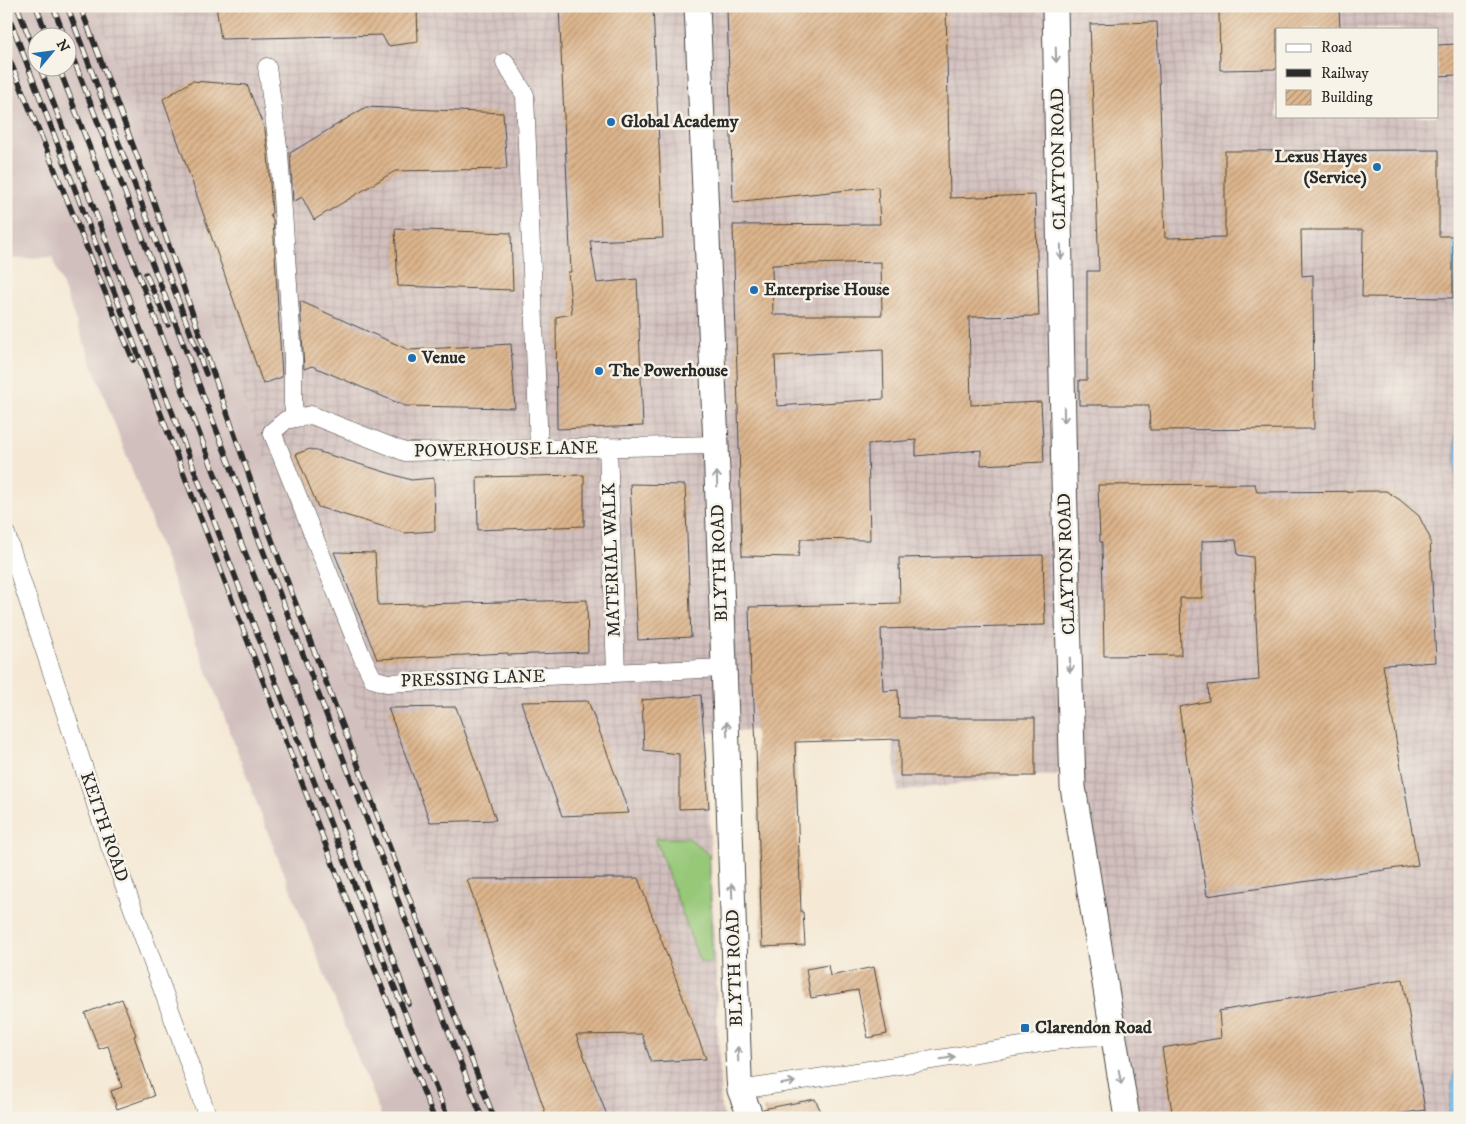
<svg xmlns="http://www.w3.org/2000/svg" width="1466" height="1124" font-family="'IM FELL DW Pica',serif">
<defs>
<pattern id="industrial-grid" width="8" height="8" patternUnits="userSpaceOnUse" patternTransform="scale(1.25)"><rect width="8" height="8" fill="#d1bfbd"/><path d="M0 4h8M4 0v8" fill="none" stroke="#b4a4a3"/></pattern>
<pattern id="building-hatch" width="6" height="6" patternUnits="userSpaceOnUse" patternTransform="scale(1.25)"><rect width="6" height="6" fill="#ddb58c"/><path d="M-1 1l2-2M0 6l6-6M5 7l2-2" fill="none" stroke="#b39373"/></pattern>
</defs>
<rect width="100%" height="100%" fill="#f7f3e8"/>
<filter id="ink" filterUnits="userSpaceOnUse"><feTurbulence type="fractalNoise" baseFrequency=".02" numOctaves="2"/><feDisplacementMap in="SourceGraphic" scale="10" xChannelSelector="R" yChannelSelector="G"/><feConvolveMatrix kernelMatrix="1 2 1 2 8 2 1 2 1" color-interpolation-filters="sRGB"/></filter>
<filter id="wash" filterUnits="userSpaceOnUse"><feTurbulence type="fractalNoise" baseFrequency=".0096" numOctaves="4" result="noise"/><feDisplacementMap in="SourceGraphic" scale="20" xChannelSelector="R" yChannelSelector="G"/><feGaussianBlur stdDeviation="1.12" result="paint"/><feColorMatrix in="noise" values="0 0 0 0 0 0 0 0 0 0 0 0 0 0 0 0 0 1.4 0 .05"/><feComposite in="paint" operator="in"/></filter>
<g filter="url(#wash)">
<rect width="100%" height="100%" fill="#f5e9d5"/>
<path fill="url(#industrial-grid)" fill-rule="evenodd" d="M 94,6 L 1460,6 L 1457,44 L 1458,75 L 1459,221 L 1453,248 L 1456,454 L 1460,574 L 1460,1056 L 1453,1079 L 1448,1118 L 1134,1118 L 1082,774 L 1025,775 L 898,792 L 891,727 L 751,730 L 706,733 L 721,1107 L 725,1118 L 526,1118 L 331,649 L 271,473 ZM 1277,29 L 1437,29 L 1437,116 L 1277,116 Z"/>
<path fill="#d1bfbd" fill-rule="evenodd" d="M 6,6 L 94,6 L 271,473 L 331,649 L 526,1118 L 382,1118 L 266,828 L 52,257 L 6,259 ZM 38,38 L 68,38 L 68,68 L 38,68 Z"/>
<path fill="#96c878" stroke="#607a52" d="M 655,838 L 689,838 L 709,855 L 712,963 L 700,962 Z"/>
<path fill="#75bcec" stroke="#50748c" d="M 1460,7 L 1460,574 L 1456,454 L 1453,248 L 1459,221 L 1458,75 L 1457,44 Z
M 1460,1056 L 1460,1118 L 1448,1118 L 1453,1079 Z"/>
<g id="blocks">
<path fill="url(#building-hatch)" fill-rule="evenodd" d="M 216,6 L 417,6 L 418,42 L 388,46 L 382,35 L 221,39 Z
M 559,6 L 653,6 L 663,238 L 590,241 L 597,283 L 637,279 L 643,426 L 557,429 L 556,317 L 572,314 L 568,272 L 571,272 Z
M 863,6 L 946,6 L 950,198 L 1035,195 L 1039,316 L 969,317 L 971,405 L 1041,402 L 1044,462 L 981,465 L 981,450 L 916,456 L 916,440 L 868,444 L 870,540 L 801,539 L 798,557 L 742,556 L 733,225 L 880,224 L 878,187 L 733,202 L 727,10 ZM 881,262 L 882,315 L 773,315 L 772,265 ZM 883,350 L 884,399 L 777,406 L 775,356 Z
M 1339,7 L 1340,29 L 1277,29 L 1277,69 L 1220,70 L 1219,9 Z
M 1157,22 L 1165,238 L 1225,237 L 1225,151 L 1439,150 L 1439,236 L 1453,236 L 1453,298 L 1362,297 L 1363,230 L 1301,230 L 1302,276 L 1313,275 L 1314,429 L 1150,430 L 1149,405 L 1079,405 L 1079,380 L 1087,380 L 1087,271 L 1099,271 L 1090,24 Z
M 1457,44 L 1458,75 L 1437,76 L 1437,45 Z
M 192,81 L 247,85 L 265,130 L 268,154 L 272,213 L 270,214 L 273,220 L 282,377 L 263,384 L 163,99 Z
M 366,107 L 503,113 L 507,169 L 395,171 L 314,220 L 302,197 L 293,202 L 290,153 Z
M 395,229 L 511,233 L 513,290 L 398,286 Z
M 300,301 L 409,350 L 511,344 L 515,408 L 405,406 L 312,366 L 304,369 Z
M 310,449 L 411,480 L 434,478 L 435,531 L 405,533 L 318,507 L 296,454 Z
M 584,475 L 584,526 L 478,530 L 477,477 Z
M 630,484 L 685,485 L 691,637 L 638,640 Z
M 1255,484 L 1257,492 L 1386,491 L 1400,500 L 1419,516 L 1430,538 L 1436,662 L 1383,665 L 1418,865 L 1207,896 L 1179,707 L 1209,701 L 1208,685 L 1259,680 L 1253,557 L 1238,555 L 1236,540 L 1202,541 L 1202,598 L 1180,598 L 1181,655 L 1104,656 L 1102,542 L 1100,542 L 1098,485 Z
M 334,552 L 375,553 L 378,605 L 587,600 L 588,652 L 508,655 L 508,653 L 377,659 Z
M 1043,555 L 1045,625 L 881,629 L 883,691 L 898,690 L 899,718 L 1035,718 L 1035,776 L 900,776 L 900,739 L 795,742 L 801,912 L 803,912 L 805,945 L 762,947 L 756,747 L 753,683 L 751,683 L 749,607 L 900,603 L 899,558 Z
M 701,695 L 709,808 L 679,809 L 679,754 L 644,750 L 642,700 Z
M 588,701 L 600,733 L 629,813 L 562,816 L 521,702 Z
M 456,707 L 496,820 L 430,822 L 388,708 Z
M 638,878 L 706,1059 L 651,1062 L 642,1034 L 576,1035 L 608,1118 L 547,1118 L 467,879 Z
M 828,965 L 830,976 L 874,967 L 887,1034 L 868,1038 L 858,990 L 811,998 L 806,969 Z
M 1403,979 L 1425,1110 L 1398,1114 L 1398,1118 L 1173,1118 L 1162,1048 L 1221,1038 L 1219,1011 Z
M 122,999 L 136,1035 L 134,1036 L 154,1096 L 117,1109 L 111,1091 L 122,1087 L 108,1046 L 99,1049 L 85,1013 Z
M 815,1099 L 824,1118 L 765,1118 L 763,1109 Z"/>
</g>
</g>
<g filter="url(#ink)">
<use href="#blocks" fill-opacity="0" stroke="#494844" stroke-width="1"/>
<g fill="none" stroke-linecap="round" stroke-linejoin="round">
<defs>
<path id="street" d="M 505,62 L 525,95 L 539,449
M 267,67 L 279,153 L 293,358 L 293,404 L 295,418
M 716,445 L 405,452 L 311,415 L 286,420 L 272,432 L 361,654 L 373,679 L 387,683 L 724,668
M 608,447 L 616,673
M 6,534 L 107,838 L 180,1037 L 208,1118
M 740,1090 L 1079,1037 L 1112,1036"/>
<path id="secondary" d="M 697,6 L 716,445 L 739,1078 L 740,1090 L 751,1118
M 1055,6 L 1064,479 L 1073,787 L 1127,1118"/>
</defs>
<use href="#street" stroke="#494844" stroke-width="19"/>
<use href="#secondary" stroke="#494844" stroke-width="27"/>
<use href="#street" stroke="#fff" stroke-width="18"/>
<use href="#secondary" stroke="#fff" stroke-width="25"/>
<defs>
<path id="rail" d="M 17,6 L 38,60
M 36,6 L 48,38
M 53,6 L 65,38
M 67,6 L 206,374
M 80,6 L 145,177 L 263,516 L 294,599 L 494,1118
M 6,9 L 341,885 L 434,1118
M 68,45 L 482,1118
M 6,51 L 133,360
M 40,68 L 308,766 L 385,964 L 448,1118
M 59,68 L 284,654 L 409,1004
M 146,274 L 168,325"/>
</defs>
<use href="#rail" stroke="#2b2b2b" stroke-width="5.5"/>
<use href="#rail" stroke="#f7f3e8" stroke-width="4" stroke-dasharray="11" stroke-linecap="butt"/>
</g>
<defs><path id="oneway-shaft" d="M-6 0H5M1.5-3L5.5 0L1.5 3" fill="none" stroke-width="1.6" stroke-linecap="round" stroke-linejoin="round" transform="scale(1.25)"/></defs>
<g stroke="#a0a0a0">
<use href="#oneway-shaft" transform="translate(1056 55) rotate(88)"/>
<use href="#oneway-shaft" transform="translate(1061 252) rotate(89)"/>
<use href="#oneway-shaft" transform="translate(1064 415) rotate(89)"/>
<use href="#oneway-shaft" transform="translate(717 479) rotate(-92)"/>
<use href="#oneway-shaft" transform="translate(1070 665) rotate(89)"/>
<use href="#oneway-shaft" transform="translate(727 729) rotate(-92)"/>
<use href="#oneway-shaft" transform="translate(732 891) rotate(-92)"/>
<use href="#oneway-shaft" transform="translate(738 1054) rotate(-92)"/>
<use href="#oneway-shaft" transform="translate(948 1058) rotate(-9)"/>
<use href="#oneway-shaft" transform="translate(1120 1077) rotate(80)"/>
<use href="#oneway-shaft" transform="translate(788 1083) rotate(-9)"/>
</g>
</g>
<g fill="#1f6fb2" stroke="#f7f3e8" stroke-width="2">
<circle cx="611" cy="122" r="5"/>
<circle cx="1377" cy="167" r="5"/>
<circle cx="754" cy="290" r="5"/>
<circle cx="412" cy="358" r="5"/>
<circle cx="599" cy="371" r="5"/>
<rect x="1020" y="1023" width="10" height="10" rx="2.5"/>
</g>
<g text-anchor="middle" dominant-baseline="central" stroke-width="5" stroke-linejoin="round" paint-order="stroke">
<g font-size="18" font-weight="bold" fill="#2b2b2b" stroke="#f7f3e8" text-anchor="start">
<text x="621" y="122">Global Academy</text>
<text x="1367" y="157" text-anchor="end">Lexus Hayes<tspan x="1367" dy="21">(Service)</tspan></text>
<text x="764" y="290">Enterprise House</text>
<text x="422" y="358">Venue</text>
<text x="609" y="371">The Powerhouse</text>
<text x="1035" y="1028">Clarendon Road</text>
</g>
<g font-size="18" fill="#2b2b2b" stroke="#f7f3e8">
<text transform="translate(1059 159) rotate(-91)">CLAYTON ROAD</text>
<text transform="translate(506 450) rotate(-1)">POWERHOUSE LANE</text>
<text transform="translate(612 560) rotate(-92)">MATERIAL WALK</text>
<text transform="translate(720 563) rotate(-92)">BLYTH ROAD</text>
<text transform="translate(1067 564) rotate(-92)">CLAYTON ROAD</text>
<text transform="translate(473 679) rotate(-2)">PRESSING LANE</text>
<text transform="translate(104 827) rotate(71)">KEITH ROAD</text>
<text transform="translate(735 968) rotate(-92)">BLYTH ROAD</text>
</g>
</g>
<rect width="1466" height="1124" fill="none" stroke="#f7f3e8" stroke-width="25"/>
<rect x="1276" y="28" width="162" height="90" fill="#f7f3e8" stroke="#a5a39c"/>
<rect x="1286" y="44" width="25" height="8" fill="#ffffff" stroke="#a5a39c"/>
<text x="1321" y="52" font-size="15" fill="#2b2b2b">Road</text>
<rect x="1286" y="69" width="25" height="8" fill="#2b2b2b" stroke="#a5a39c"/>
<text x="1321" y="78" font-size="15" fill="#2b2b2b">Railway</text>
<rect x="1286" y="90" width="25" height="15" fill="url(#building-hatch)" stroke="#a5a39c"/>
<text x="1321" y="102" font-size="15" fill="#2b2b2b">Building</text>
<g transform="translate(52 52) rotate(61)"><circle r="24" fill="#f7f3e8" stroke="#a5a39c"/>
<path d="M0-4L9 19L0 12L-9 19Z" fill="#1f6fb2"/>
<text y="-8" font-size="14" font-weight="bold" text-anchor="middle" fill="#2b2b2b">N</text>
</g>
</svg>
